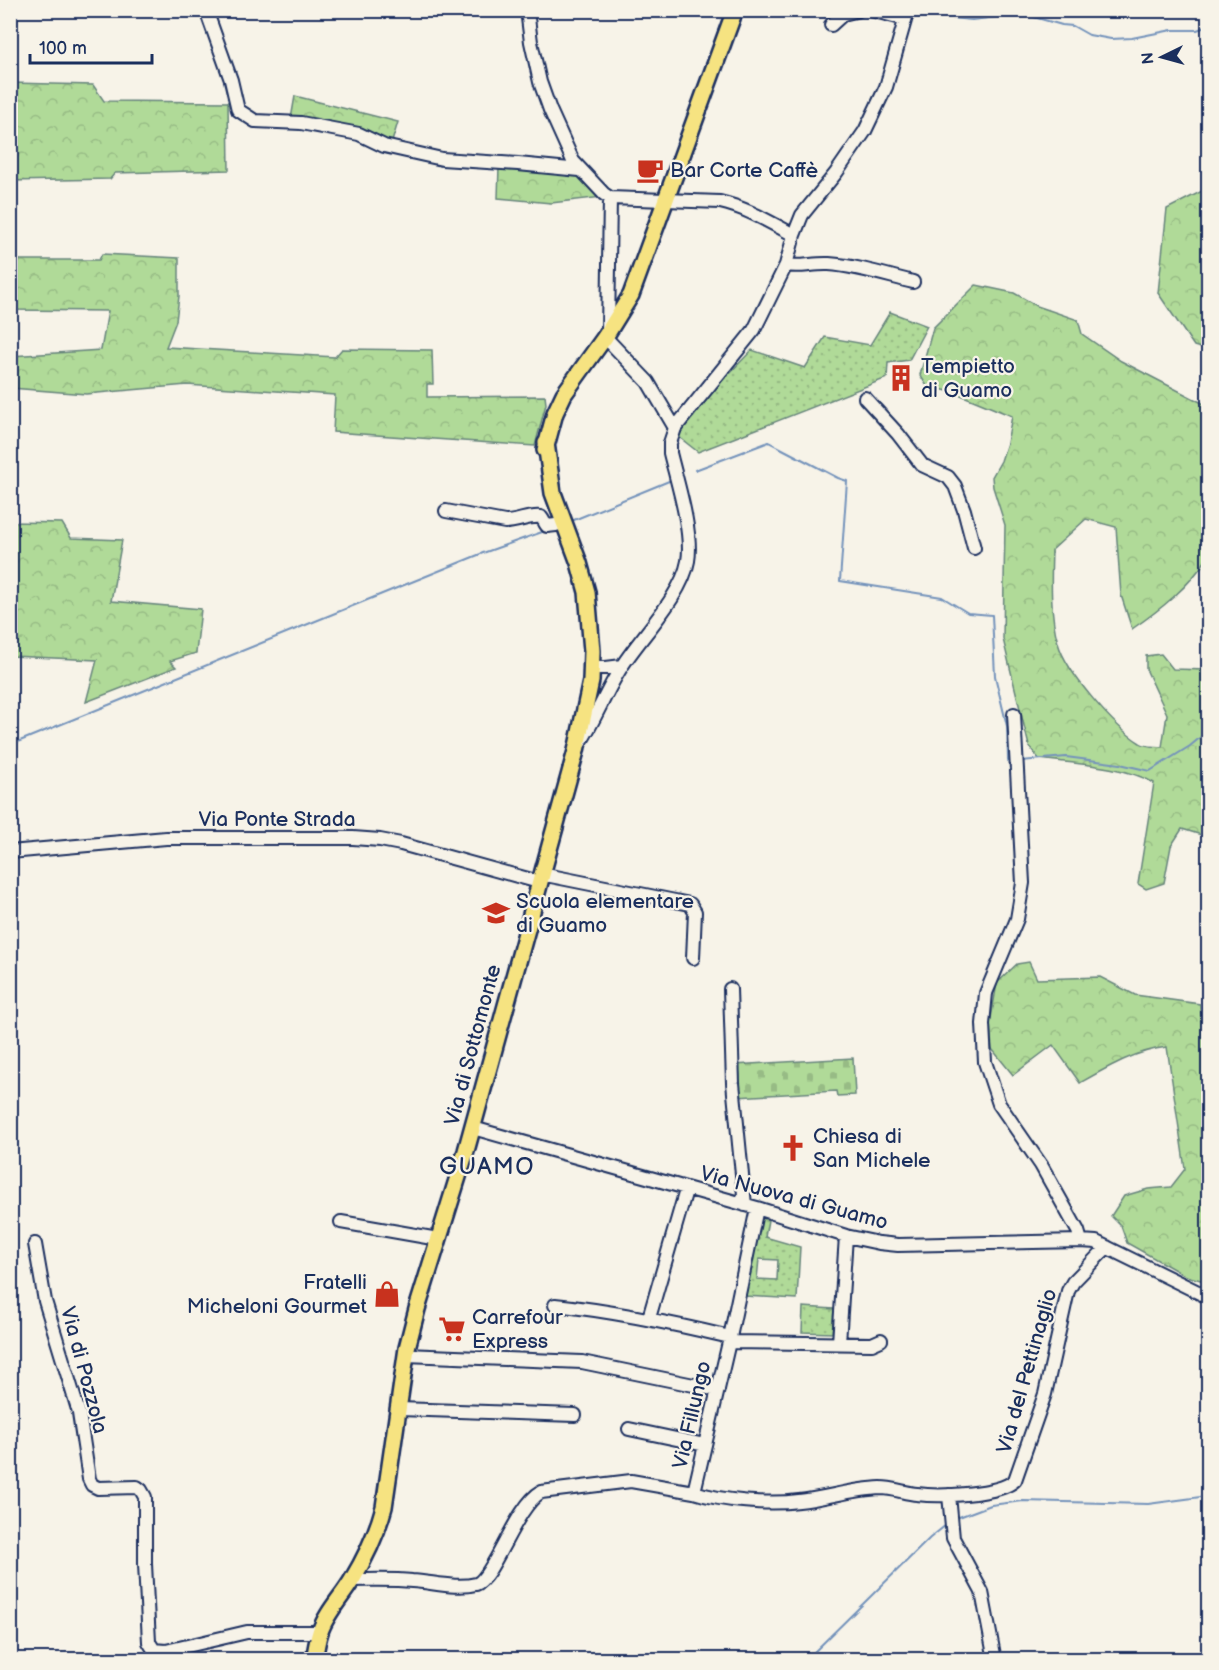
<svg xmlns="http://www.w3.org/2000/svg" width="1219" height="1670" font-family="'Balsamiq Sans',sans-serif">
<defs>
<pattern id="grass-dots" width="8" height="8" patternUnits="userSpaceOnUse" patternTransform="scale(1.5)"><rect width="8" height="8" fill="#b0da98"/><path d="M2 2h.1M6 6h.1" fill="none" stroke="#97bb85" stroke-width="1.8" stroke-linecap="round"/></pattern>
<pattern id="forest-crowns" width="20" height="18" patternUnits="userSpaceOnUse" patternTransform="scale(1.5)"><rect width="20" height="18" fill="#b0da98"/><path d="M2 6a3 3 0 1 1 6 0M12 15a3 3 0 1 1 6 0" fill="none" stroke="#97bb85"/></pattern>
<pattern id="cemetery-stones" width="16" height="16" patternUnits="userSpaceOnUse" patternTransform="scale(1.5)"><rect width="16" height="16" fill="#b0da98"/><path d="M2 7V4a2 2 0 0 1 4 0v3zM10 15v-3a2 2 0 0 1 4 0v3z" fill="#97bb85"/></pattern>
</defs>
<rect width="100%" height="100%" fill="#f7f3e8"/>
<filter id="ink" filterUnits="userSpaceOnUse"><feTurbulence type="fractalNoise" baseFrequency=".0167" numOctaves="2"/><feDisplacementMap in="SourceGraphic" scale="12" xChannelSelector="R" yChannelSelector="G"/><feConvolveMatrix kernelMatrix="1 2 1 2 8 2 1 2 1" color-interpolation-filters="sRGB"/></filter>
<g filter="url(#ink)">
<path fill="url(#grass-dots)" stroke="#66847b" stroke-width="1.5" fill-rule="evenodd" d="M 890,312 L 927,326 L 909,360 L 888,363 L 887,378 L 698,452 L 679,437 L 684,426 L 714,382 L 721,382 L 752,350 L 805,368 L 825,337 L 870,345 Z
M 761,1218 L 768,1220 L 765,1237 L 800,1247 L 797,1299 L 744,1296 ZM 759,1259 L 778,1260 L 777,1280 L 757,1279 Z
M 803,1307 L 834,1309 L 832,1333 L 802,1332 Z"/>
<path fill="url(#forest-crowns)" stroke="#66847b" stroke-width="1.5" d="M 11,83 L 93,85 L 104,101 L 228,102 L 229,170 L 115,173 L 110,179 L 11,181 Z
M 295,96 L 398,122 L 391,145 L 291,119 Z
M 499,167 L 575,170 L 603,197 L 551,203 L 498,198 Z
M 1208,188 L 1208,350 L 1194,346 L 1158,293 L 1167,209 Z
M 102,254 L 179,258 L 179,296 L 176,321 L 166,347 L 335,357 L 342,349 L 432,350 L 433,384 L 427,384 L 427,397 L 545,396 L 546,404 L 535,446 L 333,432 L 335,395 L 187,385 L 86,394 L 11,388 L 11,356 L 101,350 L 108,311 L 11,310 L 11,260 L 99,260 Z
M 976,285 L 1014,293 L 1037,306 L 1078,320 L 1082,334 L 1121,361 L 1208,406 L 1208,557 C 1189,587 1161,609 1132,629 L 1121,595 L 1116,527 L 1086,519 L 1052,550 C 1051,579 1050,616 1058,643 C 1066,672 1114,727 1140,743 C 1146,747 1155,746 1162,747 L 1167,714 L 1146,669 L 1146,656 L 1161,654 L 1173,669 L 1208,670 L 1208,837 L 1182,829 L 1171,846 L 1164,883 L 1146,889 L 1138,884 L 1154,783 C 1123,765 1074,764 1039,759 L 1029,746 L 1003,639 L 1005,525 L 993,487 L 992,477 L 1001,461 L 1007,443 L 1012,416 L 956,393 L 927,386 L 920,375 L 933,328 Z
M 11,522 L 62,523 L 71,538 L 122,540 L 111,601 L 201,609 L 196,653 L 170,661 L 176,667 L 86,702 L 97,660 L 11,656 Z
M 1029,962 L 1037,979 L 1100,977 L 1135,995 L 1200,1004 L 1203,1037 L 1208,1051 L 1208,1282 L 1186,1276 L 1127,1243 L 1121,1226 L 1111,1216 L 1124,1196 L 1148,1189 L 1171,1187 L 1185,1169 L 1167,1047 C 1135,1051 1108,1067 1080,1083 L 1053,1045 L 1013,1075 L 992,1049 L 990,1024 L 997,983 L 1017,964 Z"/>
<path fill="url(#cemetery-stones)" stroke="#66847b" stroke-width="1.5" d="M 853,1058 L 855,1095 L 837,1096 L 836,1091 L 736,1097 L 734,1065 Z"/>
<g fill="none" stroke-linecap="round" stroke-linejoin="round">
<path stroke="#7493bb" stroke-width="2" d="M 917,10 L 929,16 L 972,20 L 1023,14 L 1062,25 L 1073,26 L 1089,35 L 1111,39 L 1132,38 L 1172,30 L 1197,30 L 1208,26
M 695,470 L 769,442 L 838,478 L 847,481 L 840,581 L 942,597 L 968,613 L 992,615 L 995,676 L 1007,726 L 1008,761 L 1009,761
M 569,522 L 669,481
M 10,745 L 483,553 L 545,531
M 1021,761 L 1066,757 L 1120,764 L 1150,771 L 1190,746 L 1208,731
M 959,1517 L 991,1505 L 1023,1501 L 1148,1504 L 1208,1496
M 806,1660 L 930,1538 L 946,1525"/>
<defs>
<path id="minor" d="M 206,10 L 231,80 L 238,110 L 255,121 L 301,123 L 359,134 L 384,146 L 442,159 L 518,164 L 580,170
M 527,10 L 531,42 L 540,82 L 550,110 L 573,161 L 604,194 L 610,198 L 720,202 C 747,208 769,222 794,235
M 871,10 L 905,19
M 831,25 L 843,14 L 859,10
M 786,265 C 800,268 814,263 829,264 C 857,266 885,275 913,282
M 608,332 L 610,198
M 605,337 L 648,382 L 675,428
M 865,398 L 898,434 L 922,465 L 948,477 L 955,486 L 964,510 L 974,548
M 446,511 L 505,522 C 518,522 530,515 541,517 L 543,520
M 545,523 L 547,526 L 556,525
M 592,668 L 606,668 L 622,666
M 1014,714 L 1023,883 L 1017,919 L 986,993 L 983,1024 L 985,1062 L 999,1104 L 1041,1165 L 1078,1231 L 1081,1241
M 580,743 C 596,718 606,691 622,666 C 641,636 682,596 688,561 C 693,532 677,482 670,453 L 670,443 L 675,428 L 754,330 L 786,265 L 794,235 L 802,215 L 836,173 L 865,131 L 886,87 L 908,10
M 10,852 L 166,838 L 353,838 L 380,840 L 401,844 L 539,882
M 541,874 L 690,904 L 695,912 L 693,958
M 730,989 L 733,1083 L 745,1205
M 473,1128 L 757,1208 L 846,1236 L 879,1243 L 898,1245 L 1081,1241 L 1096,1242 L 1208,1297
M 341,1222 L 438,1239
M 35,1244 L 45,1301 L 79,1413 L 89,1479 L 92,1485 L 98,1488 L 137,1487 L 141,1490 L 145,1497 L 145,1564 L 149,1642 L 154,1650 L 166,1651 L 247,1632 L 320,1632
M 555,1305 C 614,1311 671,1323 730,1337
M 649,1318 L 686,1190
M 729,1342 L 872,1344 L 881,1340
M 839,1343 L 846,1236
M 406,1355 L 582,1362 L 718,1390
M 399,1409 L 575,1415
M 629,1429 L 705,1445
M 694,1492 C 721,1501 770,1505 799,1501 C 826,1498 853,1489 881,1488 C 893,1488 905,1493 917,1494 C 938,1497 1000,1495 1015,1480 L 1045,1394 L 1068,1291 L 1073,1282 L 1107,1247
M 949,1495 L 953,1538 L 982,1592 L 995,1660
M 352,1580 C 372,1580 392,1579 412,1581 C 432,1582 456,1589 476,1584 C 493,1579 516,1506 541,1492 L 631,1481 L 694,1492 L 729,1342 L 757,1208"/>
<path id="major" d="M 545,450 L 555,413 L 564,394 L 605,337 L 631,295 L 735,10
M 314,1660 C 316,1650 317,1641 320,1632 C 326,1613 342,1597 352,1580 C 366,1557 377,1533 384,1507 L 407,1348 L 417,1309 L 466,1151 L 576,751 L 591,681 L 592,651 L 587,592 L 579,563 L 553,493 L 546,443"/>
</defs>
<use href="#minor" stroke="#1b2f5e" stroke-width="16"/>
<use href="#major" stroke="#1b2f5e" stroke-width="20"/>
<use href="#minor" stroke="#f7f3e8" stroke-width="12"/>
<use href="#major" stroke="#f6e381" stroke-width="15"/>
</g>
</g>
<defs>
<symbol id="cafe-bare" viewBox="-9 -9 18 18"><path d="M-5.5-4.5H6V0H3Q3 3.5 0 3.5H-2.5Q-5.5 3.5-5.5 0ZM3-3.2v2h1.7v-2ZM-6 4.5H4V6H-6Z" fill="#c8321e" stroke="#f7f3e8" stroke-width="2.5" paint-order="stroke"/></symbol>
<symbol id="building-bare" viewBox="-9 -9 18 18"><path d="M-4-6H4V6H1V3H-1V6H-4ZM-2.5-4.3h1.7v1.8h-1.7ZM.8-4.3h1.7v1.8H.8ZM-2.5-1h1.7V.8h-1.7ZM.8-1h1.7V.8H.8Z" fill="#c8321e" stroke="#f7f3e8" stroke-width="2.5" paint-order="stroke"/></symbol>
<symbol id="school-bare" viewBox="-9 -9 18 18"><path d="M0-5L7-2L0 1L-7-2ZM-4 1L0 2.5L4 1V4Q0 6-4 4Z" fill="#c8321e" stroke="#f7f3e8" stroke-width="2.5" paint-order="stroke"/></symbol>
<symbol id="church-bare" viewBox="-9 -9 18 18"><path d="M-1.2-6h2.4v3.5h3.3v2.4h-3.3V6h-2.4V-.1h-3.3v-2.4h3.3Z" fill="#c8321e" stroke="#f7f3e8" stroke-width="2.5" paint-order="stroke"/></symbol>
<symbol id="shop-bare" viewBox="-9 -9 18 18"><path d="M-5-2.5h2.3a2.7 3.5 0 0 1 5.4 0H5L5.5 6h-11ZM-1.5-2.5h3a1.5 2.3 0 0 0-3 0Z" fill="#c8321e" stroke="#f7f3e8" stroke-width="2.5" paint-order="stroke"/></symbol>
<symbol id="supermarket-bare" viewBox="-9 -9 18 18"><path d="M-6-5.5h2.5l.6 2H6L4.5 2H-2.5L-4.4-4H-6ZM-1.5 3.2a1.3 1.3 0 1 0 .1 0ZM3 3.2a1.3 1.3 0 1 0 .1 0Z" fill="#c8321e" stroke="#f7f3e8" stroke-width="2.5" paint-order="stroke"/></symbol>
</defs>
<g fill-rule="evenodd">
<use href="#cafe-bare" x="631" y="151" width="38" height="38"/>
<use href="#building-bare" x="882" y="359" width="38" height="38"/>
<use href="#school-bare" x="477" y="894" width="38" height="38"/>
<use href="#church-bare" x="774" y="1129" width="38" height="38"/>
<use href="#shop-bare" x="368" y="1275" width="38" height="38"/>
<use href="#supermarket-bare" x="433" y="1310" width="38" height="38"/>
</g>
<g text-anchor="middle" dominant-baseline="central" stroke-width="4.5" stroke-linejoin="round" paint-order="stroke">
<g font-size="21" fill="#1b2f5e" stroke="#f7f3e8" text-anchor="start">
<text x="670" y="170">Bar Corte Caffè</text>
<text x="921" y="366">Tempietto<tspan x="921" dy="24">di Guamo</tspan></text>
<text x="516" y="901">Scuola elementare<tspan x="516" dy="24">di Guamo</tspan></text>
<text x="813" y="1136">Chiesa di<tspan x="813" dy="24">San Michele</tspan></text>
<text x="367" y="1282" text-anchor="end">Fratelli<tspan x="367" dy="24">Micheloni Gourmet</tspan></text>
<text x="472" y="1317">Carrefour<tspan x="472" dy="24">Express</tspan></text>
</g>
<g font-size="21" fill="#1b2f5e" stroke="#f7f3e8">
<text x="277" y="819">Via Ponte Strada</text>
<text transform="translate(473 1045) rotate(-75)">Via di Sottomonte</text>
<text transform="translate(794 1198) rotate(15)">Via Nuova di Guamo</text>
<text transform="translate(84 1370) rotate(75)">Via di Pozzola</text>
<text transform="translate(1027 1371) rotate(-74)">Via del Pettinaglio</text>
<text transform="translate(692 1415) rotate(-77)">Via Fillungo</text>
</g>
<g font-size="24" letter-spacing="1.5" fill="#1b2f5e" stroke="#f7f3e8">
<text x="487" y="1166">GUAMO</text>
</g>
</g>
<rect width="1219" height="1670" fill="none" stroke="#f7f3e8" stroke-width="36"/>
<rect x="18" y="18" width="1183" height="1634" fill="none" stroke="#1b2f5e" stroke-width="2" filter="url(#ink)"/>
<g transform="translate(1162 57) rotate(265)" stroke="#f7f3e8" stroke-width="4.5" paint-order="stroke">
<path d="M0-4.5L10 22L0 15L-10 22Z" fill="#1b2f5e"/>
<text y="-9" font-size="16" font-weight="bold" text-anchor="middle" fill="#1b2f5e">N</text>
</g>
<path d="M30 54v9h122v-9" fill="none" stroke="#1b2f5e" stroke-width="3"/>
<text x="39" y="54" font-size="18" fill="#1b2f5e" stroke="#f7f3e8" stroke-width="4.5" paint-order="stroke">100 m</text>
</svg>
